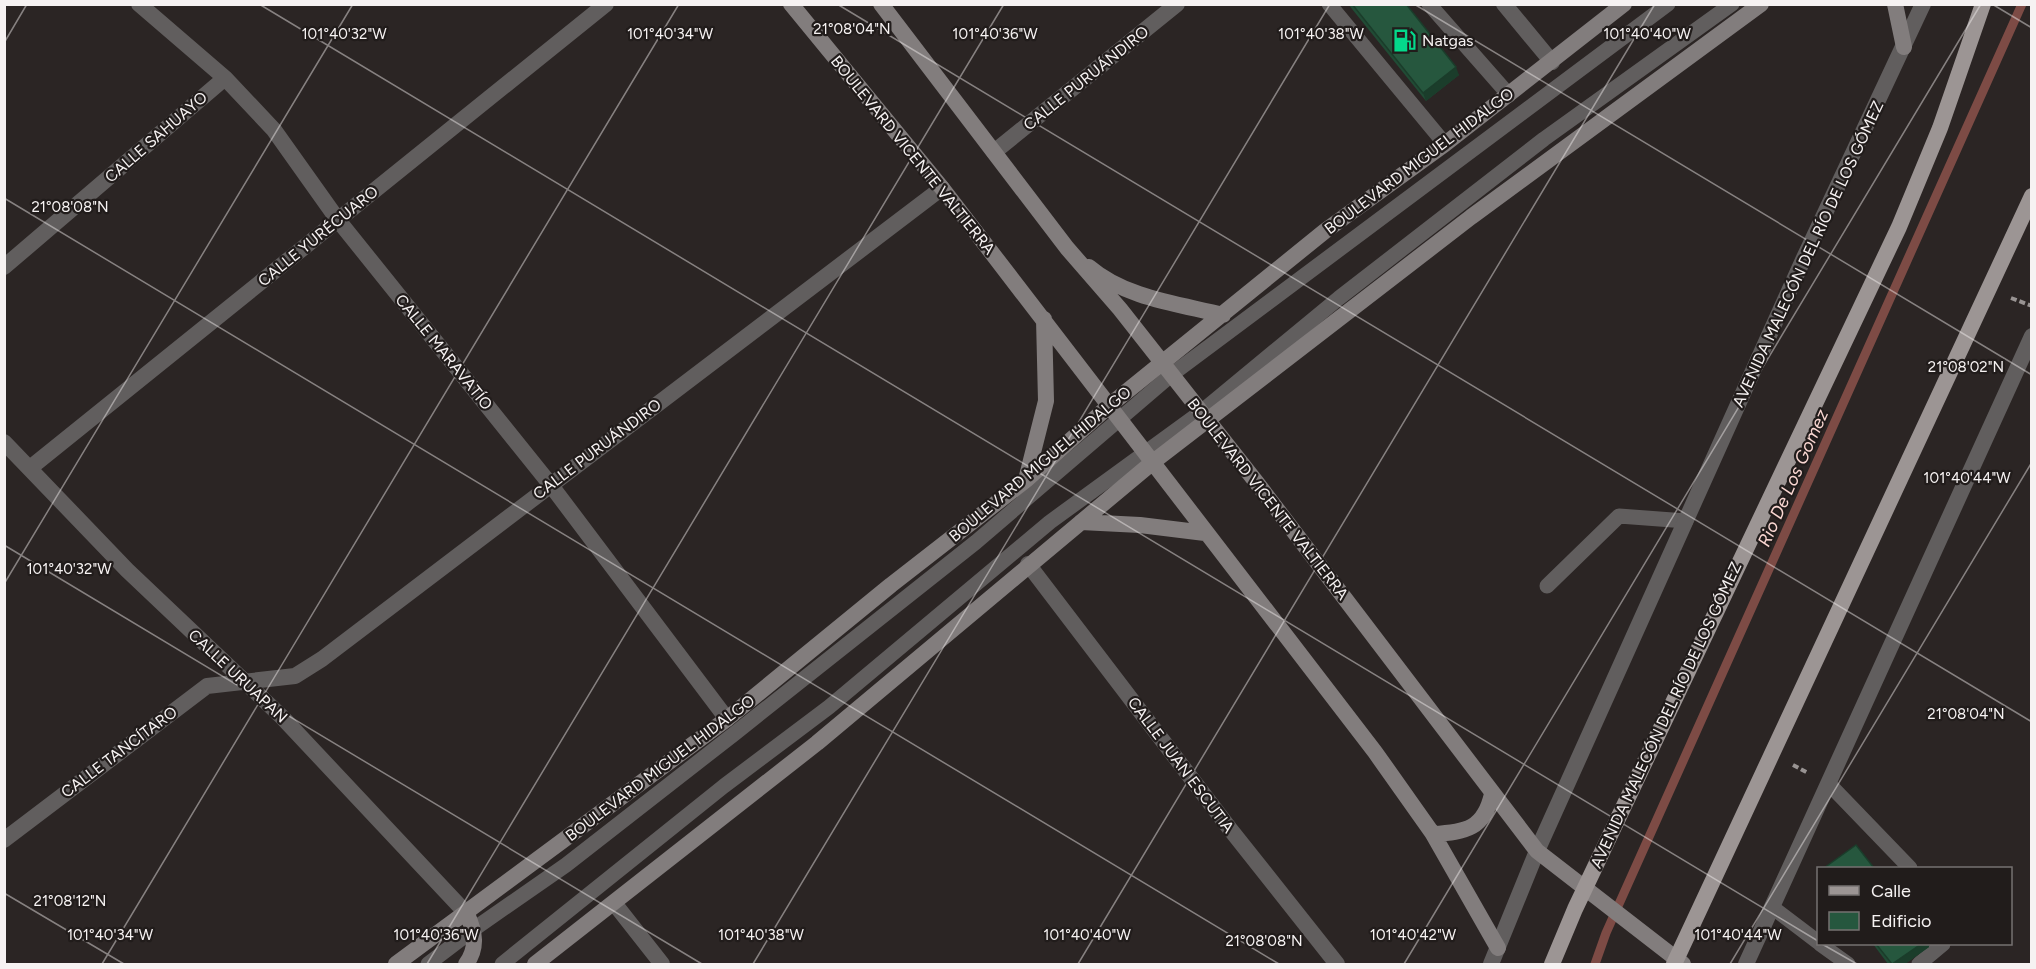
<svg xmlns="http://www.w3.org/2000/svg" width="2036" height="969" font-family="Figtree,sans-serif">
<rect width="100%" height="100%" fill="#2b2524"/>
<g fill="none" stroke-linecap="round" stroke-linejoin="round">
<path stroke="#7d4b45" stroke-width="9" d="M 1595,964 L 1606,933 L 2022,4"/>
<path stroke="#989392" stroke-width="4" stroke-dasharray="6 3" stroke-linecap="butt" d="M 2011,298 L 2032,306
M 1793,765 L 1808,773"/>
<path stroke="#615e5e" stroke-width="15" d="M 1329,4 L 1445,144
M 1429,4 L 1509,95
M 1547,586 L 1619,516 L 1686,521
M 1829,784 L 1910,868
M 1772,907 L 1818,942
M 1820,944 L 1848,964
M 428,964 L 474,929 L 566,865 L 734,734 L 976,542 L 1171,375 L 1668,4
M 502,964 L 724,786 L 829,707 L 1050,522 L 1201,412 L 1339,298 L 1544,139 L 1732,4
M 1919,964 L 1943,944"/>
<path stroke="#615e5e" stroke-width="16" d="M 139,4 L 225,78 L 274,130 L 338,220 L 550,484 L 727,719
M 1504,4 L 1552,62
M 994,152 L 1177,4
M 4,267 L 225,78
M 4,442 L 127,570 L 282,717 L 467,914
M 30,468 L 606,4
M 1028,564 L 1230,829 L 1337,964
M 4,840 L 207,686 L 295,676 L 322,659 L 942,188
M 614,903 L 662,964"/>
<path stroke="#615e5e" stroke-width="16" d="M 1491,964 L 1537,851 L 1803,260 L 1923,4
M 1746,964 L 2032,336"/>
<path stroke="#827d7d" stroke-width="16" d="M 791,4 L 942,188 L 1375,752 L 1433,834 L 1498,948
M 881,4 L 1067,248 L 1120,309 L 1257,483 L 1537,851 L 1683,964
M 1895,4 L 1904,47
M 1089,267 C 1125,298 1179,304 1223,315
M 1026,480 L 1046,401 L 1044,319
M 1081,522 L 1140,525 L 1205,533
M 1433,834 C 1466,832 1484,829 1492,794
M 396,964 L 727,719 L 891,585 L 1026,480 L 1110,405 L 1325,231 L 1445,144 L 1624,4
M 466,964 C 478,948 475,932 467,914
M 535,964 L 817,743 L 1153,462 L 1471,217 L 1761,4"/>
<path stroke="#9c9594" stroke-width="16" d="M 1552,964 L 1575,909 L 1899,227 L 1940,128 L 1983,4
M 1674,964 L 2032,196"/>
</g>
<path fill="#214b35" d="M 1348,4 L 1406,4 L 1459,75 L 1426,101 Z
M 1873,944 L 1928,944 L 1929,947 L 1905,964 L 1888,964 Z"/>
<path fill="#1b3d2b" d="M 1456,67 L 1459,75 L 1426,101 L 1423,93 Z
M 1921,944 L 1928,944 L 1929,947 L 1905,964 L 1892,964 Z"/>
<path fill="#26573e" stroke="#1b3d2b" stroke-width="1.5" d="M 1352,4 L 1406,4 L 1456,67 L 1423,93 Z
M 1856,845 L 1874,868 L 1824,868 Z
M 1876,944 L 1921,944 L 1892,964 Z"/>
<path fill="none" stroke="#f6f2f2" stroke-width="1.5" stroke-opacity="0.45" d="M 259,4 L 1818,941M 837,4 L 2032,722M 1414,4 L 2032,375M 1992,4 L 2032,28M 4,43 L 27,4M 4,198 L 1279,964M 4,545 L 702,964M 4,584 L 353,4M 4,893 L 124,964M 1822,944 L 1857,964M 102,964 L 679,4M 427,964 L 1004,4M 753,964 L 1330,4M 1078,964 L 1655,4M 1404,964 L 1981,4M 1730,964 L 2032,462"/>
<defs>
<symbol id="fuel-bare" viewBox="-9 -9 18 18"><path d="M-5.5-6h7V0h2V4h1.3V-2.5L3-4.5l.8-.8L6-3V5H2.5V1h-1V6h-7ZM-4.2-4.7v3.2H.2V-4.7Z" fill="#04d98b" stroke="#211c1b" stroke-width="2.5" paint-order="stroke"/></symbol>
</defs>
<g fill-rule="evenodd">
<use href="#fuel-bare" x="1388" y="24" width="33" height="33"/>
</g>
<g text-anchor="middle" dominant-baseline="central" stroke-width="4.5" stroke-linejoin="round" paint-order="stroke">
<g font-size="16" fill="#f6f2f2" stroke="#211c1b" text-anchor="start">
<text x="1422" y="40">Natgas</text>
</g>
<g font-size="16" fill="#f6f2f2" stroke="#211c1b">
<text transform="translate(1086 78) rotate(-39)">CALLE PURUÁNDIRO</text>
<text transform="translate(156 137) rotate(-41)">CALLE SAHUAYO</text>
<text transform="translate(913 155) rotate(51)">BOULEVARD VICENTE VALTIERRA</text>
<text transform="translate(1419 161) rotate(-37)">BOULEVARD MIGUEL HIDALGO</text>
<text transform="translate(318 236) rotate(-39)">CALLE YURÉCUARO</text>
<text transform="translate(1808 254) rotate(-65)">AVENIDA MALECÓN DEL RÍO DE LOS GÓMEZ</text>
<text transform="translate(444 352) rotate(51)">CALLE MARAVATÍO</text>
<text transform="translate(597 449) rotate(-37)">CALLE PURUÁNDIRO</text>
<text transform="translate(1040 464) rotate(-40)">BOULEVARD MIGUEL HIDALGO</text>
<text transform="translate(1268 499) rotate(52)">BOULEVARD VICENTE VALTIERRA</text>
<text transform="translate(238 676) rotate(43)">CALLE URUAPAN</text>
<text transform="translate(1666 715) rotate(-65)">AVENIDA MALECÓN DEL RÍO DE LOS GÓMEZ</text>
<text transform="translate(119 752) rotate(-37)">CALLE TANCÍTARO</text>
<text transform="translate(1181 765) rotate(53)">CALLE JUAN ESCUTIA</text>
<text transform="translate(660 768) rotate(-37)">BOULEVARD MIGUEL HIDALGO</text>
</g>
<g font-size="18" font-style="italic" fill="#fad7d2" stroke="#211c1b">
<text transform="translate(1793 478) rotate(-66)">Rio De Los Gomez</text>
</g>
</g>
<g font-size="15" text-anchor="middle" fill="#f6f2f2" stroke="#211c1b" stroke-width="4.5" stroke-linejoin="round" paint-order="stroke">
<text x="852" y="34">21°08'04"N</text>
<text x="1647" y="39">101°40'40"W</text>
<text x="344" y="39">101°40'32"W</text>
<text x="670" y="39">101°40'34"W</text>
<text x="995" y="39">101°40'36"W</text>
<text x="1321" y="39">101°40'38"W</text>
<text x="70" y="212">21°08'08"N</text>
<text x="1966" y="372">21°08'02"N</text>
<text x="1967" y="483">101°40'44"W</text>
<text x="69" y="574">101°40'32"W</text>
<text x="1966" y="719">21°08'04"N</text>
<text x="70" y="906">21°08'12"N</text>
<text x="110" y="940">101°40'34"W</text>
<text x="436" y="940">101°40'36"W</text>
<text x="761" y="940">101°40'38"W</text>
<text x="1087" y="940">101°40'40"W</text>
<text x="1413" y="940">101°40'42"W</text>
<text x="1738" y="940">101°40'44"W</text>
<text x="1264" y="946">21°08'08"N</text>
</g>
<rect width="2036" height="969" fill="none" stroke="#f6f2f2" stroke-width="12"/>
<rect x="1817" y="867" width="195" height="78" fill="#211c1b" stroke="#767271" stroke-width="1.5"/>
<rect x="1829" y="886" width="30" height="9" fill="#9c9594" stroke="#767271" stroke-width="1.5"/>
<text x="1871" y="897" font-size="18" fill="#f6f2f2">Calle</text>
<rect x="1829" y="912" width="30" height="18" fill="#26573e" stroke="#767271" stroke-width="1.5"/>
<text x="1871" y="927" font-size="18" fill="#f6f2f2">Edificio</text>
</svg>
